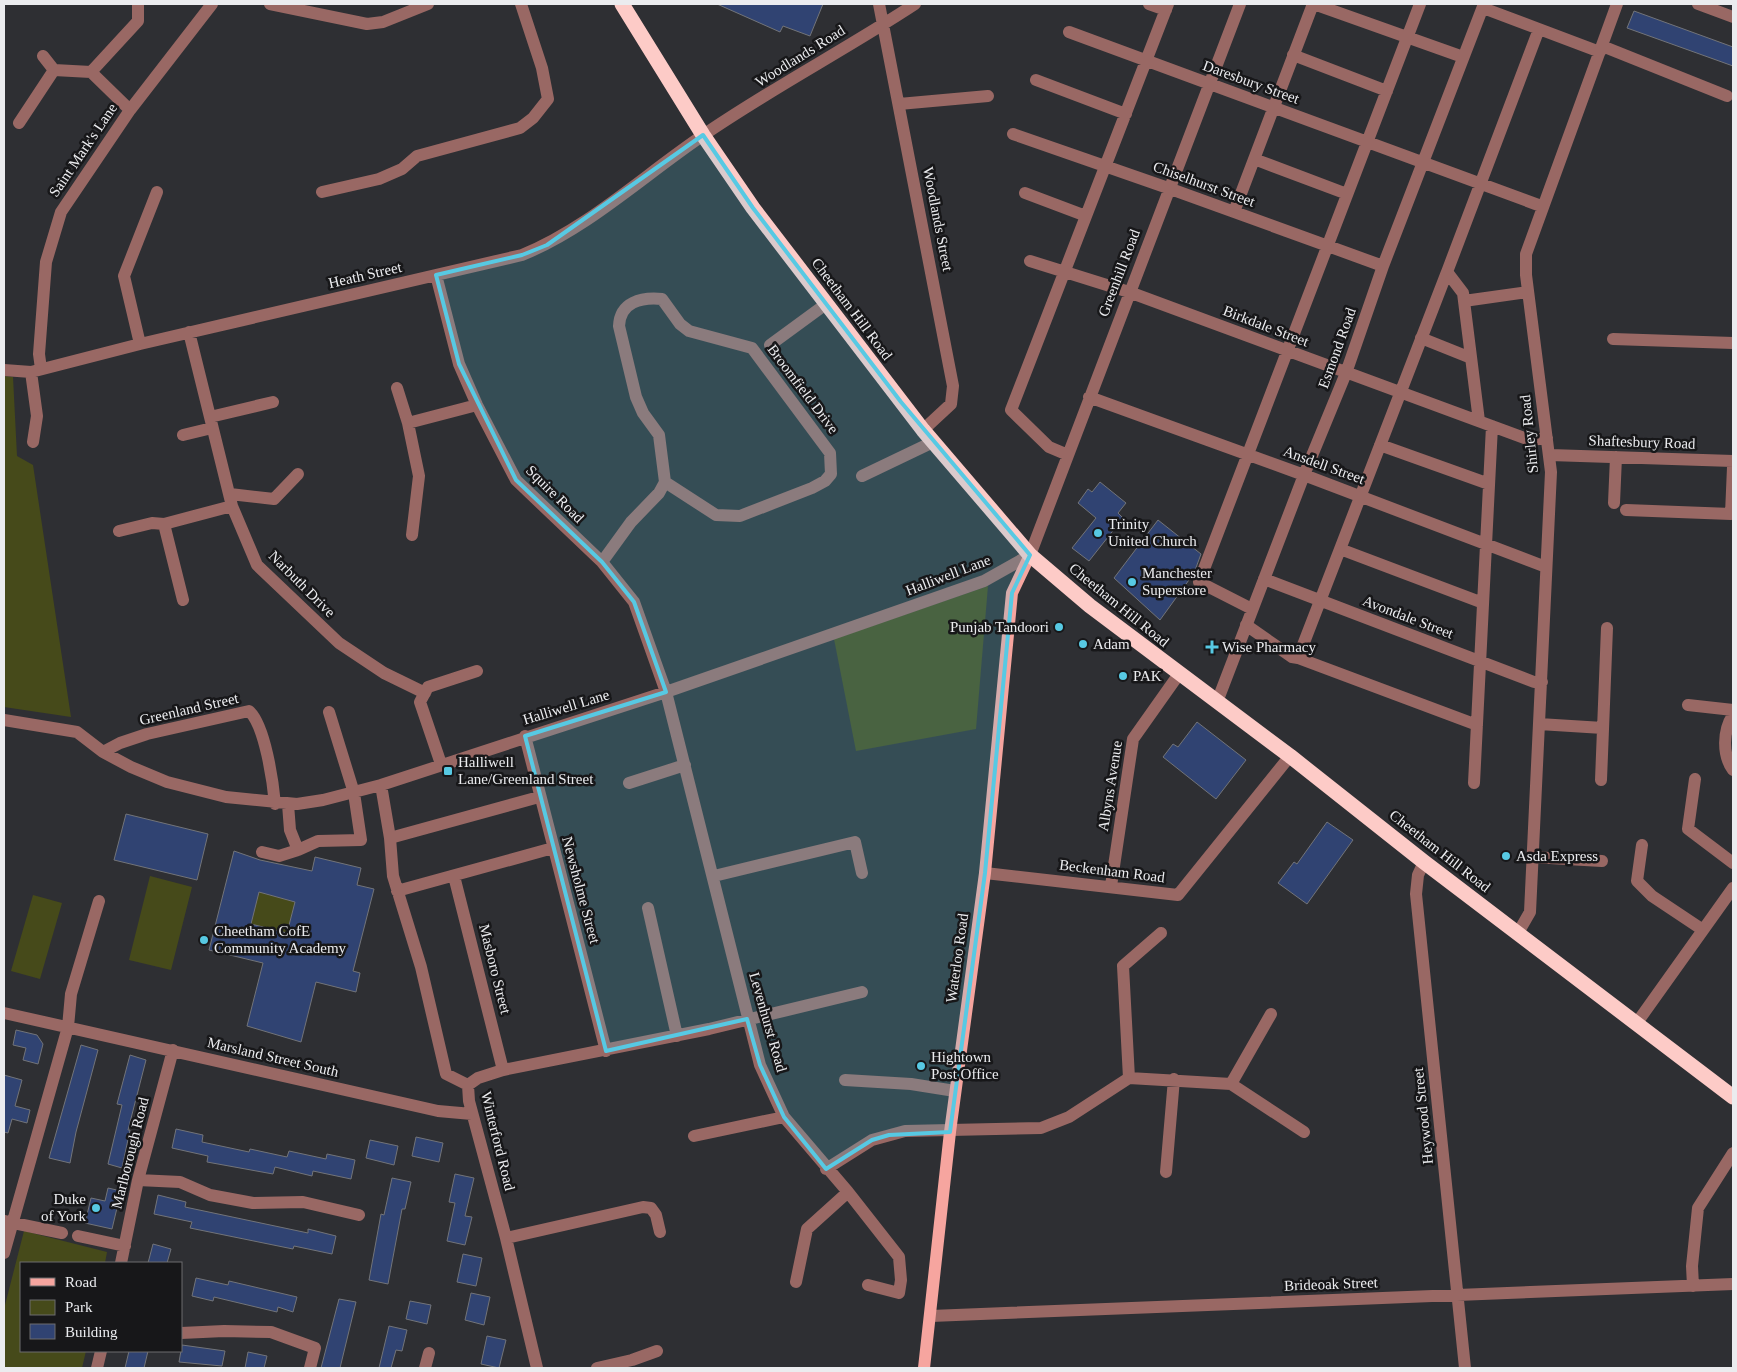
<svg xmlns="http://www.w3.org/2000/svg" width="1737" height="1372" font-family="'Times New Roman',serif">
<rect width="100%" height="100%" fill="#2e2f33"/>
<path fill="#464a1a" d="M 4,376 L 13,377 L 17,456 L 33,465 L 71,717 L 4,707 Z
M 988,586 L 976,729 L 856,751 L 834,639 Z
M 150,876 L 192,887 L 171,970 L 129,960 Z
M 259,892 L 295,902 L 287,933 L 251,924 Z
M 33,895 L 62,903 L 40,979 L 11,971 Z
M 24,1231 L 107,1252 L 105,1263 L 21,1263 L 21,1351 L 86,1351 L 82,1368 L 4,1368 L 4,1309 Z"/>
<path fill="#304372" stroke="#727479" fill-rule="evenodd" d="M 717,4 L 823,4 L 810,36 L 783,26 L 780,32 Z
M 1634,11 L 1733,47 L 1733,66 L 1627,28 Z
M 1100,482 L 1126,503 L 1118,513 L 1123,518 L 1089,561 L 1072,548 L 1096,518 L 1078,503 L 1088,489 L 1092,492 Z
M 1158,520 L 1201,554 L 1194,573 L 1160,620 L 1114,578 Z
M 1197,722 L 1246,760 L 1216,799 L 1163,757 L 1173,744 L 1178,747 Z
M 126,814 L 208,834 L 197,880 L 114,860 Z
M 1327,822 L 1353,840 L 1307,904 L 1278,883 L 1294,862 L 1297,864 Z
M 234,851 L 260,860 L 312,871 L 315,857 L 361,868 L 357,885 L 374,889 L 353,971 L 360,973 L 356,992 L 316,982 L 301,1042 L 247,1026 L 263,963 L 209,950 ZM 259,892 L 295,902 L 287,933 L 251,924 Z
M 16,1030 L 37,1035 L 43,1044 L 38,1064 L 23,1060 L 26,1048 L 13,1045 Z
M 81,1045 L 98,1050 L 76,1132 L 70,1163 L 49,1158 Z
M 130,1055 L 146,1060 L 128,1130 L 130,1130 L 122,1168 L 108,1164 L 122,1105 L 117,1104 Z
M 4,1075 L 22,1080 L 15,1106 L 30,1110 L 27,1123 L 12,1119 L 8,1133 L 4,1132 Z
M 176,1129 L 203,1135 L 202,1142 L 249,1152 L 250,1149 L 287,1157 L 289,1151 L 326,1159 L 327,1154 L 355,1160 L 351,1179 L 313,1171 L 312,1176 L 275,1167 L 273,1174 L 207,1162 L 208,1156 L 172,1148 Z
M 416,1137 L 443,1143 L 439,1162 L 412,1156 Z
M 370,1140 L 398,1146 L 394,1165 L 366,1158 Z
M 455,1174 L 474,1178 L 465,1216 L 472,1217 L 465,1245 L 447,1241 L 455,1203 L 449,1202 Z
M 392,1178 L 411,1182 L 405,1209 L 402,1209 L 388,1284 L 369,1280 L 381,1214 L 384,1215 Z
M 108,1188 L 121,1191 L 112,1229 L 85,1223 L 91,1198 L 105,1201 Z
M 158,1195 L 186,1202 L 185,1207 L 308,1233 L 308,1229 L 336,1236 L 332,1254 L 294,1246 L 293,1249 L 190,1228 L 192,1222 L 154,1214 Z
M 153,1244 L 171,1249 L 167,1263 L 148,1263 Z
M 463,1254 L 482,1258 L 476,1286 L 457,1282 Z
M 196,1278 L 228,1285 L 229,1281 L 297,1297 L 293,1312 L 278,1307 L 277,1312 L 214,1297 L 213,1301 L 192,1296 Z
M 471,1293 L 490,1297 L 484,1325 L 465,1320 Z
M 339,1299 L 356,1302 L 340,1368 L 321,1368 Z
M 410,1301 L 431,1305 L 427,1324 L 406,1319 Z
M 389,1326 L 407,1330 L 402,1351 L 396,1350 L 391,1368 L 379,1368 Z
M 487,1336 L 506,1340 L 499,1368 L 481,1364 Z
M 182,1345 L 225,1351 L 222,1366 L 179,1362 Z
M 129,1351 L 148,1351 L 144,1368 L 125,1368 Z
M 248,1352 L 267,1356 L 264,1368 L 245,1368 Z"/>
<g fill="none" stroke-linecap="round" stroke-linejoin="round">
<path stroke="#996864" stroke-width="12" d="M 270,4 L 367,24 L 383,22 L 428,4
M 879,4 L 953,386 L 951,404 L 923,430
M 1149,4 L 1166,10
M 1314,4 L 1463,57
M 1698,4 L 1733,17
M 1483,8 L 1539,29
M 1069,32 L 1541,206
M 1602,46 L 1727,96
M 1293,55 L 1387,91
M 43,56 L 54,70
M 91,72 L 130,110
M 1036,80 L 1126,114
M 899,104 L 988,96
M 19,123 L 54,70 L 91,72 L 138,21 L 138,4
M 1013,134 L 1168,188 L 1383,266
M 1254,159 L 1347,194
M 322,192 L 379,179 L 402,169 L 417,156 L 520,128 L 533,118 L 548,99 L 542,68 L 521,4
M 1025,193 L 1086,216
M 1234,212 L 1313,4
M 1030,261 L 1129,292 L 1530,440 L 1547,438
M 436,275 L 459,364 L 477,405 L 516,480 L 602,562 L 634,602 L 666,692 L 760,1065 L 784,1117 L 848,1192 L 899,1257 L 901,1280 L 899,1293 L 868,1285
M 1464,301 L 1463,293 L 1447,272 L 1539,29 L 1600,52
M 189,332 L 232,506 L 257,565 L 339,643 L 384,673 L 425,693
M 1421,338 L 1471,358
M 1613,339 L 1733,343
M 140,344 L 124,276 L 157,192
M 770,345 L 826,304
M 41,369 L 39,354 L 46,262 L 61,212 L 130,110 L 212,4
M 4,370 L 31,372 L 140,344 L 522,255 C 588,228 643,176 702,136 C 770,89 845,50 915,4
M 31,372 L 37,416 L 33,442
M 397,388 L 408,423 L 419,476 L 412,535
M 1089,397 L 1304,475 L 1546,567
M 210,417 L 273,402
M 1479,421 L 1464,301 L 1528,292
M 408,423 L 477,405
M 183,435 L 212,428
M 1380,445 L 1489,484
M 1068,455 L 1049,447 L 1011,410 L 1168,4
M 1550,455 L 1733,461
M 862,476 L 933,442
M 230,494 L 274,499 L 298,474
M 1614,503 L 1616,457
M 1626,510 L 1731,514 L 1733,467
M 164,524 L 183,600
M 119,531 L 152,523 L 164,524 L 232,506
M 1340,549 L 1483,603
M 602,562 L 631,522 L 659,493 L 665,482 L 659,435 L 643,413 L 636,397 L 619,326 C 620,302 641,297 662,299 L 680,324 L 689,331 L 752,348 L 830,453 L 831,474 L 825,481 L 812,488 L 740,516 L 716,515 L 665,482
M 1264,579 L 1534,682 L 1542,682
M 1252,609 L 1199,582 L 1420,4
M 1246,625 L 1292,657 L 1298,658 L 1447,272
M 1298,658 L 1477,725
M 1217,702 L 1304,475 L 1346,373 L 1383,266 L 1484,4
M 1688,705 L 1733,710
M 1733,715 C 1723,730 1722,755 1733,770
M 4,720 L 77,732 L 103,752 L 131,767 L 167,782 L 226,797 L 297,804 L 323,800 L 381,785 L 666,692 L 984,581 L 1030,555 L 1240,4
M 1539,724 L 1603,728
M 525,736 L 606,1051
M 103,752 L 120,743 L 147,734 L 249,711 C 265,725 273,782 275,804
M 441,764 L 420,702 L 428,687 L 477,671
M 1695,779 L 1688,829 L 1733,863
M 1601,780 L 1607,628
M 629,783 L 685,765
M 1474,783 L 1492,426
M 381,785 L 390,838 L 393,876 L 421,967 L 446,1074 L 468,1085
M 288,804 L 290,830 L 298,850 L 318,841 L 361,840 L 354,793 L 329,712
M 390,838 L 539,797
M 1642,845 L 1637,881 L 1652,896 L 1703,930
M 262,852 L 279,856 L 298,850
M 1532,857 L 1602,861
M 1424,862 L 1418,875 L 1416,894 L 1465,1368
M 985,873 L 1178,895 L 1290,756
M 454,876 L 503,1070
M 714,876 L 855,842 L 862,873
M 1111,886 L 1133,739 L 1179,674
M 397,891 L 553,848
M 648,908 L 677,1036
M 1518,933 L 1530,912 L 1551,472 L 1526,275 L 1526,254 L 1617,4
M 4,1013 L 438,1111 L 472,1114
M 1636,1024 L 1733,888
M 1129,1078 L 1123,966 L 1161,933
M 845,1080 L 911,1084 L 955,1091
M 1231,1084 L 1271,1014
M 694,1136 L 784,1117
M 826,1169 L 872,1140 L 905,1131 L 1041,1128 L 1069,1117 L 1129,1078 L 1231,1084 L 1304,1132
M 1166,1172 L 1174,1079
M 138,1180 L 180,1182 L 210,1195 L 253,1203 L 303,1202 L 359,1215
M 4,1221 L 62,1233
M 78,1236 L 125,1246
M 506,1238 L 643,1207 L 651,1208 L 656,1215 L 660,1232
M 4,1253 L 68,1027 L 71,994 L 99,901
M 121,1263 L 138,1180 L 173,1050
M 796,1282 L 807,1229 L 848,1192
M 1693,1286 L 1692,1266 L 1698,1208 L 1733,1153
M 931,1316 L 1733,1284
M 181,1333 L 224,1331 L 271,1332 L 315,1348 L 310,1368
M 97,1368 L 101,1351
M 425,1368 L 429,1353
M 537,1368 L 506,1238 L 469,1101 L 468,1085 L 478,1078 L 503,1070 L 709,1029 L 862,992
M 597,1368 L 632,1360 L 657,1351"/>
<path stroke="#f6a59f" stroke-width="12" d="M 924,1368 L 950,1132 L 985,873 L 1012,593 L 1030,555"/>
<path stroke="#fdcbc7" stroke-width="15" d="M 622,4 L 703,135 L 753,208 L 923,430 L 1030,555 L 1090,606 L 1290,756 L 1424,862 L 1733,1097"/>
</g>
<path fill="#57c9e3" fill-opacity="0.2" stroke="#57c9e3" stroke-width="4" stroke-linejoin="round" d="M 703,135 L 753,208 L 901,402 L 1030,555 L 1012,593 L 985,873 L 950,1132 L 889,1135 L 872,1140 L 826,1169 L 784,1117 L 760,1065 L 747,1019 L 606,1051 L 525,736 L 666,692 L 634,602 L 602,562 L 516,480 L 459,364 L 436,275 L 522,255 L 547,245 Z"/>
<g fill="#57c9e3" stroke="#171719" stroke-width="2">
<circle cx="1098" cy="533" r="5"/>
<circle cx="1132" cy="582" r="5"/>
<circle cx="1059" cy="627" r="5"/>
<circle cx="1083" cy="644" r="5"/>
<path d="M1209.5 639.5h5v5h5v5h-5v5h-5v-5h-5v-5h5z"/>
<circle cx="1123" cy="676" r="5"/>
<rect x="443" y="766" width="10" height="10" rx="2.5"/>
<circle cx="1506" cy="856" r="5"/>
<circle cx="204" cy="940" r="5"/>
<circle cx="921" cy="1066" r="5"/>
<circle cx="96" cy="1208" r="5"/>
</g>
<g text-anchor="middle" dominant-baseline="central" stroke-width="5" stroke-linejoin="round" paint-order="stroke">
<g font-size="15" fill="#ebecef" stroke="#171719">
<text transform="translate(800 56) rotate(-32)">Woodlands Road</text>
<text transform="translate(1251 82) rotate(20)">Daresbury Street</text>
<text transform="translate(83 150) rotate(-56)">Saint Mark's Lane</text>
<text transform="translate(1204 184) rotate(20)">Chiselhurst Street</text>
<text transform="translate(938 219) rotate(79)">Woodlands Street</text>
<text transform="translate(1119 273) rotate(-69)">Greenhill Road</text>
<text transform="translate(365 275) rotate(-13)">Heath Street</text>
<text transform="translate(852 309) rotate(53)">Cheetham Hill Road</text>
<text transform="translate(1266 326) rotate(21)">Birkdale Street</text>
<text transform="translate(1337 348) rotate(-70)">Esmond Road</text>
<text transform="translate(803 389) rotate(53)">Broomfield Drive</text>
<text transform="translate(1529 434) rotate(-96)">Shirley Road</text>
<text transform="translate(1642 442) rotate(2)">Shaftesbury Road</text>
<text transform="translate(1324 465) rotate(20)">Ansdell Street</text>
<text transform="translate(555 494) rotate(45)">Squire Road</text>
<text transform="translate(948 575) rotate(-21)">Halliwell Lane</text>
<text transform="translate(302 584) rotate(45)">Narbuth Drive</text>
<text transform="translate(1119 605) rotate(39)">Cheetham Hill Road</text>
<text transform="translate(1408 617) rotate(21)">Avondale Street</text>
<text transform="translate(566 707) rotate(-17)">Halliwell Lane</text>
<text transform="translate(189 709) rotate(-13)">Greenland Street</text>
<text transform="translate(1110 786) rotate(-81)">Albyns Avenue</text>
<text transform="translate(1440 851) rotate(38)">Cheetham Hill Road</text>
<text transform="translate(1112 871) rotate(7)">Beckenham Road</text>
<text transform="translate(581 890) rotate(75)">Newsholme Street</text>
<text transform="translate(957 958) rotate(-82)">Waterloo Road</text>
<text transform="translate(495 969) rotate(76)">Masboro Street</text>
<text transform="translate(768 1022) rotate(74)">Levenhurst Road</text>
<text transform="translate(273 1057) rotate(13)">Marsland Street South</text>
<text transform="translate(1423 1116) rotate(-96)">Heywood Street</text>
<text transform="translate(498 1141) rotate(76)">Winterford Road</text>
<text transform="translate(130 1153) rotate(-76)">Marlborough Road</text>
<text transform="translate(1331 1284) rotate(-2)">Brideoak Street</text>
</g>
<g font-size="15" fill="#ebecef" stroke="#171719" text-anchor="start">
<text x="1108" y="524">Trinity<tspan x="1108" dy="17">United Church</tspan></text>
<text x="1142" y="573">Manchester<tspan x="1142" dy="17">Superstore</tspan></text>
<text x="1049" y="627" text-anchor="end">Punjab Tandoori</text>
<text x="1093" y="644">Adam</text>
<text x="1222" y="647">Wise Pharmacy</text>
<text x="1133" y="676">PAK</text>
<text x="458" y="762">Halliwell<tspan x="458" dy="17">Lane/Greenland Street</tspan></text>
<text x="1516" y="856">Asda Express</text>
<text x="214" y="931">Cheetham CofE<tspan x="214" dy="17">Community Academy</tspan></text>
<text x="931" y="1057">Hightown<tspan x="931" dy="17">Post Office</tspan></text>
<text x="86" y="1199" text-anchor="end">Duke<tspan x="86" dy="17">of York</tspan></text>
</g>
</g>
<rect width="1737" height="1372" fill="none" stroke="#ebecef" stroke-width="10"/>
<rect x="20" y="1262" width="162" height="90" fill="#171719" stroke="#6c6c6f"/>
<rect x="30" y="1278" width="25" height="8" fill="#f6a59f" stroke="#6c6c6f"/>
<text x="65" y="1287" font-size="15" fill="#ebecef">Road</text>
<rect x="30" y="1300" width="25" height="15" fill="#464a1a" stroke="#6c6c6f"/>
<text x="65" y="1312" font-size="15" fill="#ebecef">Park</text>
<rect x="30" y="1324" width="25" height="15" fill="#304372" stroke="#6c6c6f"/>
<text x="65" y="1337" font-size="15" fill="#ebecef">Building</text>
</svg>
